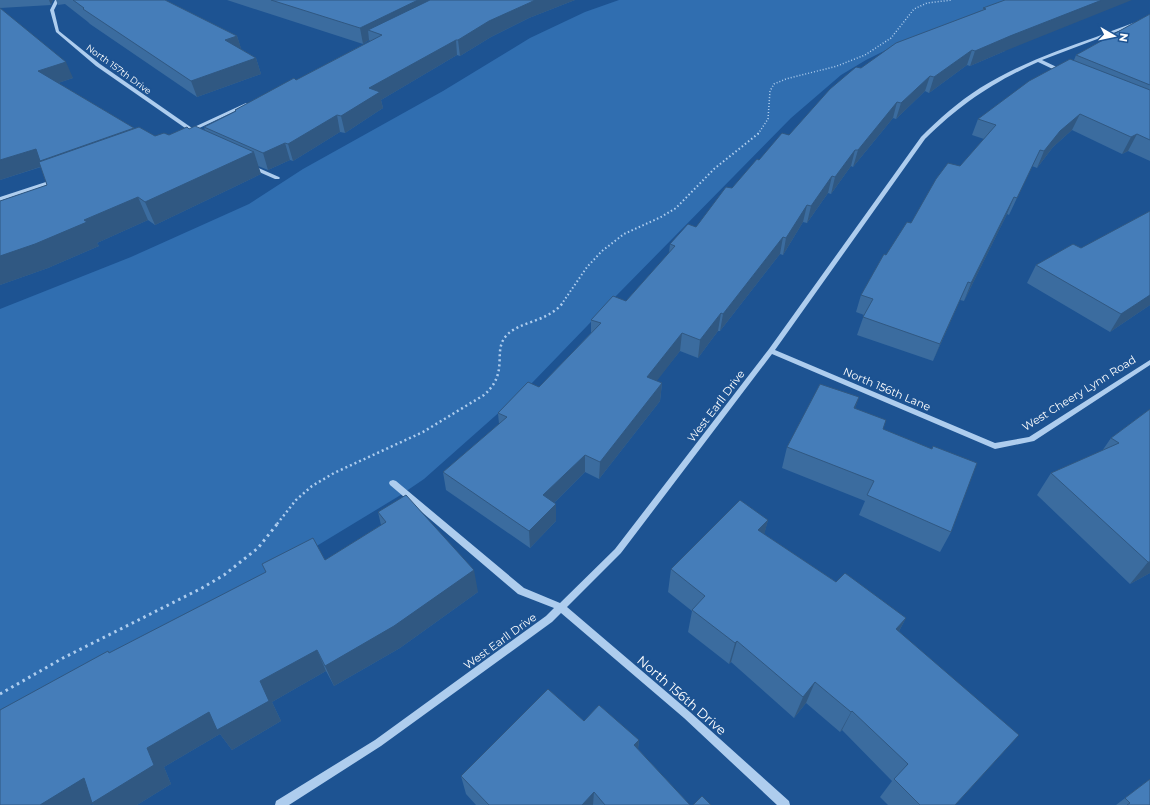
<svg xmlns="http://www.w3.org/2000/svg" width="1150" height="805" font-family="Montserrat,sans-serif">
<rect width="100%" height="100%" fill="#1d5392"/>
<path fill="#306eb0" d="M 619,0 L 1008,0 L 898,44 L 866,60 L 841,75 L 791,118 L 615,297 L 531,384 L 424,479 L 399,496 L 310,550 L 0,713 L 0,309 L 131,257 L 249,204 L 303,169 L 443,91 L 530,38 L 585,12 Z"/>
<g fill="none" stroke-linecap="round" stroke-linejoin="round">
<path stroke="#aecdee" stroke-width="1.5" stroke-dasharray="1 2" stroke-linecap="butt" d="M 758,134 L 768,119 L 770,91 L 774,84 L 786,79 L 837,66 L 865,55 L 891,38 L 914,9 L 927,3 L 952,0"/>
<path stroke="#aecdee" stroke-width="2" stroke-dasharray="1.5 2.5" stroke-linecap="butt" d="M 561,305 L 587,267 L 602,251 L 624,234 L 661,217 L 676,208 L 714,169 L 759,133"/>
<path stroke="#aecdee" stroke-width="2.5" stroke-dasharray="2 3" stroke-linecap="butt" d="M 277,524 L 296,500 L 312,486 L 334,473 L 423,432 L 484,395 C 510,372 492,352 506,336 C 519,321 545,323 562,304"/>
<path stroke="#aecdee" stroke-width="3" stroke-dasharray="2.5 4" stroke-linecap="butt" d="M 0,694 L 63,658 L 202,588 L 224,575 L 258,548 L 278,523"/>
<path fill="#aecdee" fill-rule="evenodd" d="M 55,0 L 59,0 L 54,10 L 59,31 L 100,64 L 192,128 L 246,103 L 250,104 L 193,131 L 193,135 L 189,135 L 188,130 L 96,66 L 56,32 L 50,10 Z
M 1150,17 L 1150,19 L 1042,60 L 1063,70 L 1063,72 L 1059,72 L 1038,62 C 992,83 961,104 925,139 L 775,350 L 995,443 L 1029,437 L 1150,360 L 1150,365 L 1034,441 L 995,449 L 772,354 L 621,553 L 567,607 L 690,712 L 789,801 L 790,805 L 777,805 L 684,718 L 561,613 L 552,622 L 381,746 L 289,805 L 275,805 L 276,801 L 375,740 L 546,616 L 554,608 L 518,594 L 390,485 L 389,483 L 390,481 L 393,480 L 396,481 L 524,588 L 560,603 L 615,549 L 769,349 L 921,137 C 939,119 958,102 980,88 C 1016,66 1055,51 1096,37 C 1114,30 1132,23 1150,17 Z
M 252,165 L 279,177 L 280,178 L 279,179 L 275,179 L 250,168 L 249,167 Z
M 55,179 L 58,181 L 57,182 L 0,201 L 0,197 Z"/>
</g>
<path fill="#3b6c9f" d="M 0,0 L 53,0 L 51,5 L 0,8 L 73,78 L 58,83 L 134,128 L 155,136 L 169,135 L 189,129 L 205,131 L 204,127 L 235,112 L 235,110 L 296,80 L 370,41 L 369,40 L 363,44 L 227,0 L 575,0 L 529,18 L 491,37 L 460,56 L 457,55 L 381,100 L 383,108 L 345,133 L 340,132 L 293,161 L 290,160 L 268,170 L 258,166 L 261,174 L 155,225 L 148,220 L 97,243 L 99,246 L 48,268 L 0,285 L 0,201 L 47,185 L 41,167 L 0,180 Z
M 56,0 L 165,0 L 237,36 L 241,49 L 256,58 L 261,74 L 197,97 L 90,24 L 88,22 L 65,4 L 58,5 Z
M 1005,0 L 1005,51 L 970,66 L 967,65 L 929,93 L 925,91 L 896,119 L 893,118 L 853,167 L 851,166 L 831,194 L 828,193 L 807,223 L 803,222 L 783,255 L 780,254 L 720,331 L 718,331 L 698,358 L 680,351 L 656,381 L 662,383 L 660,401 L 599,479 L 585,472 L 554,503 L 556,504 L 556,521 L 530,548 L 446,490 L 443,472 L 499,424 L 498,413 L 539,387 L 591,333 L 591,320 L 626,301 L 669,253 L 670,244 L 696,227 L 759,160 L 789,135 L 861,68 L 982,10 L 983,8 Z
M 1150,14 L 1150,161 L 1128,151 L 1122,154 L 1072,130 L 1053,147 L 1037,168 L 1032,166 L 1009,215 L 1007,214 L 964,301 L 960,300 L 933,361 L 857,335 L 864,315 L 856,312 L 861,295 L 886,255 L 911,223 L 984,139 L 972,135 L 978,119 L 1074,60 L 1076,55 Z
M 1081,248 L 1150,305 L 1110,332 L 1027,283 L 1036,265 Z
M 859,397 L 855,408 L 883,429 L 951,532 L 940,552 L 859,515 L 865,501 L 782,468 L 787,447 Z
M 1150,409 L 1150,573 L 1130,584 L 1037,495 L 1051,473 L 1102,451 L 1111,438 Z
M 378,512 L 478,592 L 400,648 L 334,686 L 326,671 L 272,702 L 281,721 L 232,750 L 220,734 L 164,767 L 171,784 L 137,805 L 94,805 L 92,804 L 109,653 L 325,560 L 381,525 Z
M 768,520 L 764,534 L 836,582 L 906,618 L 899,631 L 955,805 L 888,805 L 880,797 L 892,781 L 842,730 L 840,732 L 806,703 L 794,718 L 731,662 L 729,664 L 688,632 L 692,611 L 668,592 L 671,569 Z
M 584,721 L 639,740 L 638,749 L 690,805 L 476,805 L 466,794 L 461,776 Z
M 1150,779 L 1150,805 L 1116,805 Z"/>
<path fill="#305882" d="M 49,0 L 53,0 L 51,5 Z
M 418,0 L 429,0 L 430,10 L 368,30 L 369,40 L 363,44 L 360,28 Z
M 535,0 L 575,0 L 529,18 L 491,37 L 460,56 L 458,40 L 489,21 L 529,3 Z
M 1102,0 L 1132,0 L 1005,51 L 970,66 L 975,51 L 1010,36 Z
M 237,36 L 242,51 L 225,40 Z
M 456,40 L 457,55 L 381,100 L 383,108 L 345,133 L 341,116 L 369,88 Z
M 972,50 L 967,65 L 929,93 L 934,77 Z
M 256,58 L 261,74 L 197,97 L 191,81 Z
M 66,62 L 73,78 L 46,87 L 38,71 Z
M 930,76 L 925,91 L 896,119 L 901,103 Z
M 897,102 L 893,118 L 853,167 L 858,150 Z
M 1080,114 L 1072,130 L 1053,147 L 1037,168 L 1044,151 L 1060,131 Z
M 337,115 L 340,132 L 293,161 L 288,144 Z
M 1137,134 L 1128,151 L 1122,154 L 1131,137 Z
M 285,143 L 290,160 L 268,170 L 263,153 Z
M 36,149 L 43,166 L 0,180 L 0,160 Z
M 855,150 L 851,166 L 831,194 L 835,177 Z
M 254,152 L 261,174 L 155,225 L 145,202 Z
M 832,176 L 828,193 L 807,223 L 811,206 Z
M 138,197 L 148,220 L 97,243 L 99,246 L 48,268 L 0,285 L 0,256 Z
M 1014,197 L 1007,214 L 964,301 L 971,283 Z
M 807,205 L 803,222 L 783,255 L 786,238 Z
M 783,237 L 780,254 L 720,331 L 723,314 Z
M 968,282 L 960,300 L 933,361 L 940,344 Z
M 1150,295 L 1150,305 L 1110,332 L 1121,314 Z
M 721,313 L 718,331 L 698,358 L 700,340 Z
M 682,333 L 680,351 L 646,395 L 647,377 Z
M 662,383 L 660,401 L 599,479 L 600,462 Z
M 859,397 L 852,418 L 854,408 Z
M 585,455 L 585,472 L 544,513 L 543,495 Z
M 556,504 L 556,521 L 530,548 L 529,531 Z
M 768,520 L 762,543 L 758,530 Z
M 1148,562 L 1150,562 L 1150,573 L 1130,584 Z
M 474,570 L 478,592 L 400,648 L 334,686 L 325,666 Z
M 906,618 L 894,640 L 896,629 Z
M 737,641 L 731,662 L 729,664 L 735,643 Z
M 317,650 L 326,671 L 272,702 L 281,721 L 232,750 L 220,734 L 164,767 L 171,784 L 137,805 L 94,805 L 92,804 L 90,805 L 40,805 L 84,778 L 147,748 L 260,681 Z
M 815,682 L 806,703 L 794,718 L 803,697 Z
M 852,711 L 842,730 L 840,732 L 851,712 Z
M 639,740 L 637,759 L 634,745 Z
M 594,792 L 593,805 L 582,805 Z"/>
<path fill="#457db9" stroke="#305882" d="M 73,0 L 165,0 L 237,36 L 225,40 L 256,58 L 191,81 L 83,9 L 84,8 Z
M 271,0 L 418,0 L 360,28 Z
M 430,0 L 535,0 L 529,3 L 489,21 L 458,40 L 456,40 L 369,88 L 380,92 L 341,116 L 337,115 L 288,144 L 285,143 L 263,153 L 204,127 L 236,111 L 235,110 L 294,78 L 296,80 L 382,35 L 368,30 Z
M 1005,0 L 1102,0 L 1010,36 L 975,51 L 972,50 L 934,77 L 930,76 L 901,103 L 897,102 L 858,150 L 855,150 L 835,177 L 832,176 L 811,206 L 807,205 L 786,238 L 783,237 L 723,314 L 721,313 L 700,340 L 682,333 L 647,377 L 662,383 L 600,462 L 585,455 L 543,495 L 556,504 L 529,531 L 443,472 L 507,417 L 498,413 L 528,382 L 539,387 L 601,323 L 591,320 L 613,296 L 626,301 L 675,246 L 670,244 L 688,224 L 696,227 L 726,187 L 732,188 L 757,159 L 759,160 L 782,133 L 789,135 L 830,89 L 856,67 L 861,68 L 896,43 L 986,9 L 983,8 Z
M 0,8 L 66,62 L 38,71 L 134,128 L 40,161 L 36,149 L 0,160 Z
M 1150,14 L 1150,85 L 1076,55 Z
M 1070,59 L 1150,90 L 1150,140 L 1137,134 L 1131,137 L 1080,114 L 1060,131 L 1044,151 L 1040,150 L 1017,198 L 1014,197 L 971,283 L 968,282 L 940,344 L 863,317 L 873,299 L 861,295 L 884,254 L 886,255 L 907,222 L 911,223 L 936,179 L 948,163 L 960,166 L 996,125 L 978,119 L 1029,81 Z
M 195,126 L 254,152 L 145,202 L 138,197 L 84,220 L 87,222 L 35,244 L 0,256 L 0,201 L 47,185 L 39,162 L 139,127 L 155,136 L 164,133 L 169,135 L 187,127 L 189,129 Z
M 1150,211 L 1150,295 L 1121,314 L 1036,265 L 1073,244 L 1081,248 Z
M 820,384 L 859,397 L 854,408 L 886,420 L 883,429 L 932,449 L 933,446 L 977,463 L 951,532 L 867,495 L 874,481 L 787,447 Z
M 1150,409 L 1150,562 L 1148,562 L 1051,473 L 1119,443 L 1111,438 Z
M 406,495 L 474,570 L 394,626 L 325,666 L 317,650 L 260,681 L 269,701 L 217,730 L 209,712 L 147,748 L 154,765 L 92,803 L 84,778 L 40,805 L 0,805 L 0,710 L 108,651 L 109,653 L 266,572 L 262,564 L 313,538 L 325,560 L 386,522 L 378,512 Z
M 740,500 L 768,520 L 758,530 L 836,582 L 845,573 L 906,618 L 896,629 L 1019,735 L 955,805 L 920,805 L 894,779 L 908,764 L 852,711 L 851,712 L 815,682 L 803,697 L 737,641 L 735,643 L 692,610 L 705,596 L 671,569 Z
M 548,689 L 584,721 L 599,705 L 639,740 L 634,745 L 690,805 L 605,805 L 594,792 L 582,805 L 489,805 L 461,776 Z
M 1150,779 L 1150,805 L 1127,805 L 1130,803 L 1125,798 Z
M 702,796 L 711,805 L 693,805 Z"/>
<g text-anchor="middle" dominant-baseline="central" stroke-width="4" stroke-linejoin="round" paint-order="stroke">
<g font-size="9" fill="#fff" stroke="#1d5392">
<text transform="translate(119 69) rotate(36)">North 157th Drive</text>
</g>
<g font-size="11" fill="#fff" stroke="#1d5392">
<text transform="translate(887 389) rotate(23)">North 156th Lane</text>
<text transform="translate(1079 393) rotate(-32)">West Cheery Lynn Road</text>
<text transform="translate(716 406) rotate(-53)">West Earll Drive</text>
<text transform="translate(500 641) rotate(-36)">West Earll Drive</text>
</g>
<g font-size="13" fill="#fff" stroke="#1d5392">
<text transform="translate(682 695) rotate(41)">North 156th Drive</text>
</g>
</g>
<g transform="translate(1114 36) rotate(99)" stroke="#1d5392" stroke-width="3" paint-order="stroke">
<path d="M0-3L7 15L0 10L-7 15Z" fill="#ffffff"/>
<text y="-6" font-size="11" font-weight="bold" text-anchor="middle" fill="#ffffff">N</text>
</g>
</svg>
